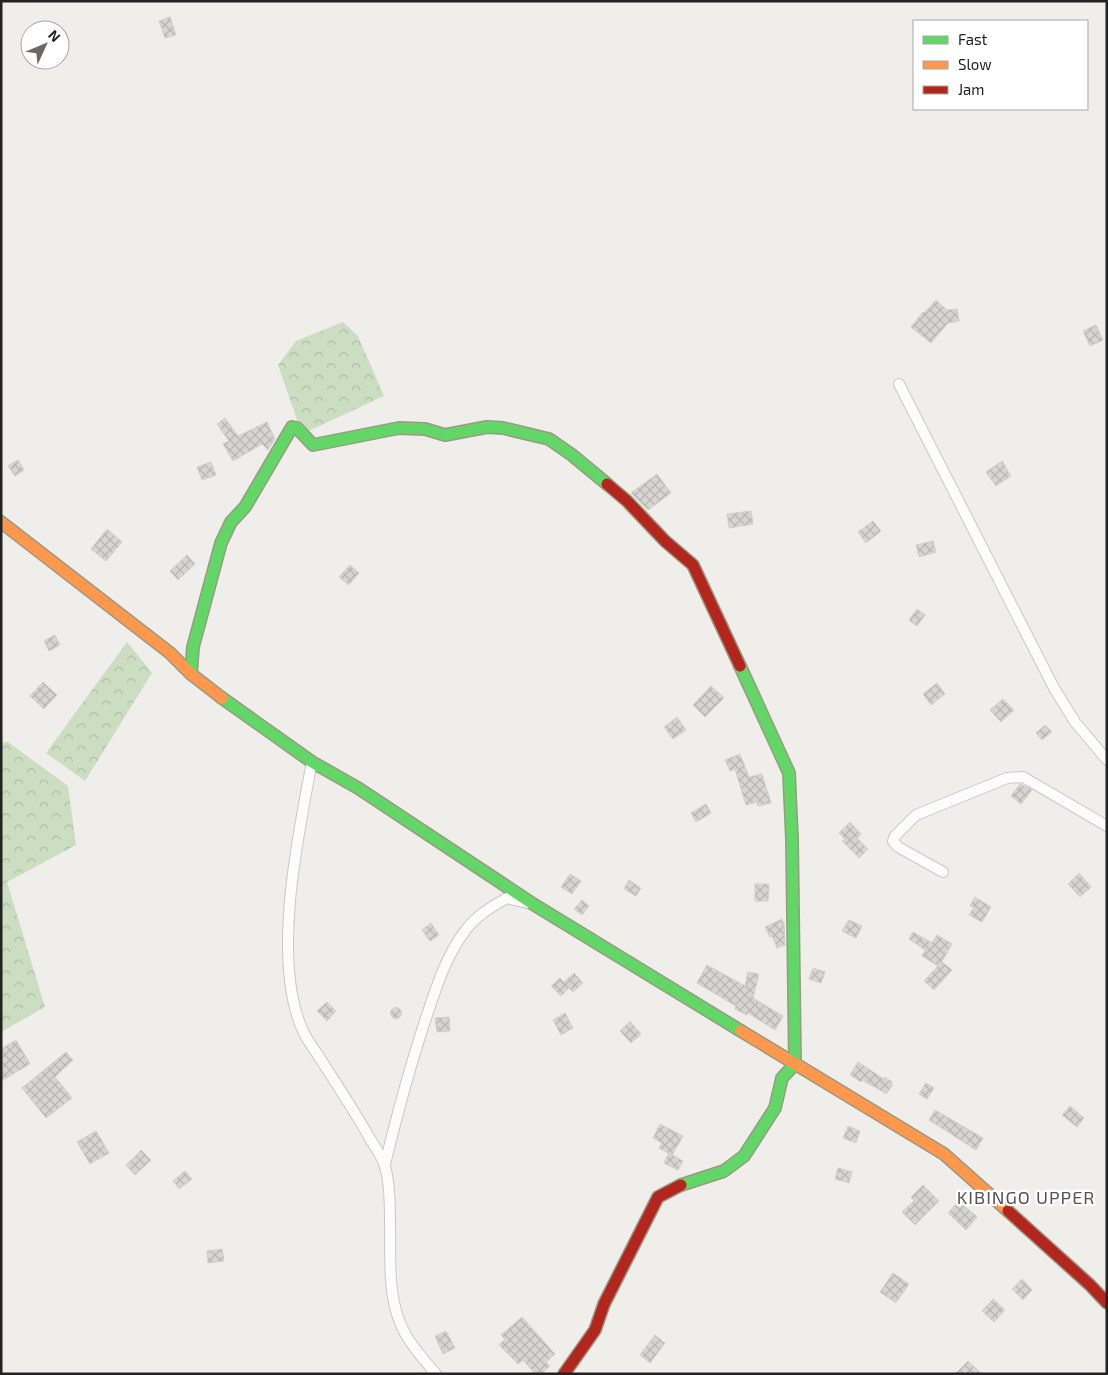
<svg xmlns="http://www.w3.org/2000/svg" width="1108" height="1375" font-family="'Exo 2',sans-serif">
<defs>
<pattern id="forest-crowns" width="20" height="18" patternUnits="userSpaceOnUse" patternTransform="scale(1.25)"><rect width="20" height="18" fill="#cbdec1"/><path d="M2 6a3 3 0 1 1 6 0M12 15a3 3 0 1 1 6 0" fill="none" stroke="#aebea6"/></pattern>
<pattern id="building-cross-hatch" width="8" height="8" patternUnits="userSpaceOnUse" patternTransform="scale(1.25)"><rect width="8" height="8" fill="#d7d4d2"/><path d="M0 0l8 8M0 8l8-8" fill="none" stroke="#b8b6b4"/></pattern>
</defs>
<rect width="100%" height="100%" fill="#f0eeeb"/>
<path fill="url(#forest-crowns)" d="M 343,322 L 358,336 L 384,396 L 302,434 L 278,365 L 296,341 Z
M 127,642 L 152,673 L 85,781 L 46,753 Z
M 8,742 L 68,786 L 76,845 L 7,882 L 45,1007 L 1,1032 L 1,743 Z"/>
<path fill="url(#building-cross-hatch)" stroke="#d3d0cc" d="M 170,17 L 176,35 L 165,38 L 159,21 Z
M 936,300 L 947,310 L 957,309 L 959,321 L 948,323 L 931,343 L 911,327 L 923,312 L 924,313 Z
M 1096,325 L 1103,340 L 1090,346 L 1083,331 Z
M 225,418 L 238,436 L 267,422 L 275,439 L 268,450 L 262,444 L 233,461 L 223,444 L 229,441 L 217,424 Z
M 18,460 L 24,470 L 15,476 L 8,466 Z
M 1002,461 L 1011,476 L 996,486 L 986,472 Z
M 211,462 L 216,475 L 202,480 L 197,467 Z
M 657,474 L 671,493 L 648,510 L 631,493 Z
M 751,511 L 753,524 L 729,528 L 727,514 Z
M 873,521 L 881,531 L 866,543 L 858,532 Z
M 107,529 L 122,542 L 106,561 L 91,549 Z
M 933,541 L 936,552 L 919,557 L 916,545 Z
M 187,555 L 195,564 L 178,580 L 170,571 Z
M 350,565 L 359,573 L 349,585 L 339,577 Z
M 917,609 L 925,615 L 917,626 L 909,620 Z
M 55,635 L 60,645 L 49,651 L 44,641 Z
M 43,682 L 57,695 L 44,709 L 30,696 Z
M 937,683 L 945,694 L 931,705 L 923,694 Z
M 711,686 L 724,698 L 705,717 L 693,705 Z
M 1003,699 L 1014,710 L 1001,722 L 990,710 Z
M 677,717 L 686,730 L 673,739 L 664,727 Z
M 1045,725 L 1052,732 L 1042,740 L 1036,733 Z
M 740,754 L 749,777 L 762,774 L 771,803 L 758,806 L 757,802 L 746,805 L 735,769 L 730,771 L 725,760 Z
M 1020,784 L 1032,790 L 1021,804 L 1011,796 Z
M 706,804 L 711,813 L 696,822 L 691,813 Z
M 850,822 L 861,834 L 857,838 L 868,849 L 859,858 L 842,841 L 845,839 L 839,833 Z
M 1079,873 L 1091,887 L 1080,897 L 1068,884 Z
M 570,874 L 581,881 L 572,894 L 561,887 Z
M 629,880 L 641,888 L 636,896 L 624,889 Z
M 755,884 L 769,884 L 768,901 L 755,901 Z
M 975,897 L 991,907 L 982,922 L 969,915 L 974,907 L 970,906 Z
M 582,900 L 589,906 L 582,915 L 574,909 Z
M 782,919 L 784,924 L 785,945 L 777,948 L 772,936 L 770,937 L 765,927 Z
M 849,920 L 862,926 L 856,938 L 842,931 Z
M 431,923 L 439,935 L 430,941 L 422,930 Z
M 913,932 L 932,943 L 937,935 L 952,944 L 941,963 L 942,962 L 952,970 L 934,990 L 924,981 L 938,966 L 922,956 L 925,950 L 909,939 Z
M 707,965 L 745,986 L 748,972 L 759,974 L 753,998 L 783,1016 L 775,1030 L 748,1013 L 747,1015 L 735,1009 L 736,1006 L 697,983 Z
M 813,968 L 825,972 L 821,983 L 809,979 Z
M 574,973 L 583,983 L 573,992 L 569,988 L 561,996 L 551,986 L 560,978 L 564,982 Z
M 327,1002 L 336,1011 L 327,1021 L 317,1011 Z
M390.5 1013a5.5 5.5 0 1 1 11 0a5.5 5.5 0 1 1-11 0Z
M 565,1013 L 573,1028 L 561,1035 L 553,1020 Z
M 449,1017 L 450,1031 L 437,1032 L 435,1018 Z
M 630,1021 L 641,1034 L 631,1043 L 620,1031 Z
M 16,1040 L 30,1064 L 1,1081 L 1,1049 Z
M 66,1052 L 73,1060 L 55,1077 L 72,1098 L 46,1118 L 22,1088 Z
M 858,1062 L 884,1079 L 885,1077 L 892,1082 L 892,1086 L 886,1094 L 874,1086 L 874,1087 L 862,1080 L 861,1082 L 850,1075 Z
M 926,1083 L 934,1088 L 927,1099 L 919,1094 Z
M 1070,1106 L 1084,1118 L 1077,1127 L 1062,1115 Z
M 935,1110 L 983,1138 L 976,1150 L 929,1120 Z
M 660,1124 L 683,1136 L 672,1155 L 659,1148 L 662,1143 L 653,1138 Z
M 848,1126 L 860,1131 L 856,1143 L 843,1138 Z
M 96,1131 L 109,1153 L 90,1164 L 77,1142 Z
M 141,1150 L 151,1160 L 135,1175 L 126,1165 Z
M 669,1153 L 683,1161 L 678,1170 L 664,1163 Z
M 838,1168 L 852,1172 L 849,1183 L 835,1179 Z
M 185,1171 L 192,1179 L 179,1189 L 173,1181 Z
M 923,1185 L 939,1201 L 915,1225 L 902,1212 L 914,1201 L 911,1197 Z
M 959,1201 L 977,1217 L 966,1230 L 948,1213 Z
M 222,1249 L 224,1261 L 208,1263 L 207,1251 Z
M 893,1273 L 909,1284 L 896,1303 L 880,1292 Z
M 1022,1279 L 1032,1290 L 1023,1300 L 1012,1289 Z
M 993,1299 L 1005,1310 L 994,1322 L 982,1311 Z
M 522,1317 L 555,1354 L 546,1362 L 550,1366 L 541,1374 L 535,1374 L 523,1360 L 518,1364 L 499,1345 L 505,1339 L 501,1335 Z
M 446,1331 L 455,1348 L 443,1354 L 435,1336 Z
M 655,1335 L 665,1343 L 650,1363 L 640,1355 Z
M 968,1361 L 982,1374 L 955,1374 Z"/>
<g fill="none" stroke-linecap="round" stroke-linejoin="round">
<defs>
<path id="street" d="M 899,384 L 1054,688 L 1075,722 L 1107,760
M 312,762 C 298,835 271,961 303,1031 C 308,1042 317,1053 323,1063 C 339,1088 355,1112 369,1137 C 374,1146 381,1154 384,1164 C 389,1177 390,1205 390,1220 C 391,1258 386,1301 406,1335 C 414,1349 425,1361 436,1374
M 943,872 L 898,847 L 893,841 L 895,836 L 916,815 L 1007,778 L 1023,777 L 1107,826
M 385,1164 C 397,1115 410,1066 426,1018 C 436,988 446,956 465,931 C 476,916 491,907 507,898 L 527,903"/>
<path id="fast" d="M 191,674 L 193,647 L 221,543 L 231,522 L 245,507 L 292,427 L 297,428 L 313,445 L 399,428 L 425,429 L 445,435 L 487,427 L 503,428 L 549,439 L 572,455 L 607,484
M 222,698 L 312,762 L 358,788 L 533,904 L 741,1031
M 681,1185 L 724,1171 L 744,1156 L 775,1108 L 782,1078 L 795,1064 L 792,839 L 789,773 L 740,666"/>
<path id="slow" d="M 1,522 L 170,653 L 191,674 L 222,698
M 741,1031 L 944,1154 L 1008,1211"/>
<path id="jam" d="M 607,484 L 627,501 L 665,541 L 693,565 L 740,666
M 1008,1211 L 1090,1285 L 1107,1303
M 564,1374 L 595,1330 L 604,1304 L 658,1197 L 681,1185"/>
</defs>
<use href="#street" stroke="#c9c8c7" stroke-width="12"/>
<use href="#fast" stroke="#999a82" stroke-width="14"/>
<use href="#slow" stroke="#999a82" stroke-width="14"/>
<use href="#jam" stroke="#999a82" stroke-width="14"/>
<use href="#street" stroke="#fdfcfc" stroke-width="10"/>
<use href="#fast" stroke="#63d668" stroke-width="11"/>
<use href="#slow" stroke="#ff974d" stroke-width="11"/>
<use href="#jam" stroke="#b3261e" stroke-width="11"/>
</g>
<g text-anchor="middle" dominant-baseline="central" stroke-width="4.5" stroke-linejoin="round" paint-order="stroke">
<g font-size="18" letter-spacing="1" fill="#555" stroke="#fff">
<text x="1026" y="1197">KIBINGO UPPER</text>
</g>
</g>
<rect width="1108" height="1375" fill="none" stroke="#222222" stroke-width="5"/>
<rect x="913" y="20" width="175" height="90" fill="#ffffff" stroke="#a7a7a7"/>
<rect x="923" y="36" width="25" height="8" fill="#63d668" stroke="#a7a7a7"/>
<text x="958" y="45" font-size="15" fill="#222222">Fast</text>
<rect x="923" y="61" width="25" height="8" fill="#ff974d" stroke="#a7a7a7"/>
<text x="958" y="70" font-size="15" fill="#222222">Slow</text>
<rect x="923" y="86" width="25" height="8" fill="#b3261e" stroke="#a7a7a7"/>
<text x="958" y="95" font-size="15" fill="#222222">Jam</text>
<g transform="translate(45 45) rotate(46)"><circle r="24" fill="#ffffff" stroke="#a7a7a7"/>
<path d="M0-4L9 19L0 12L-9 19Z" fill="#6a6968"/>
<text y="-8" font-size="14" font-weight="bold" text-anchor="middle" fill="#222222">N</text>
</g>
</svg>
